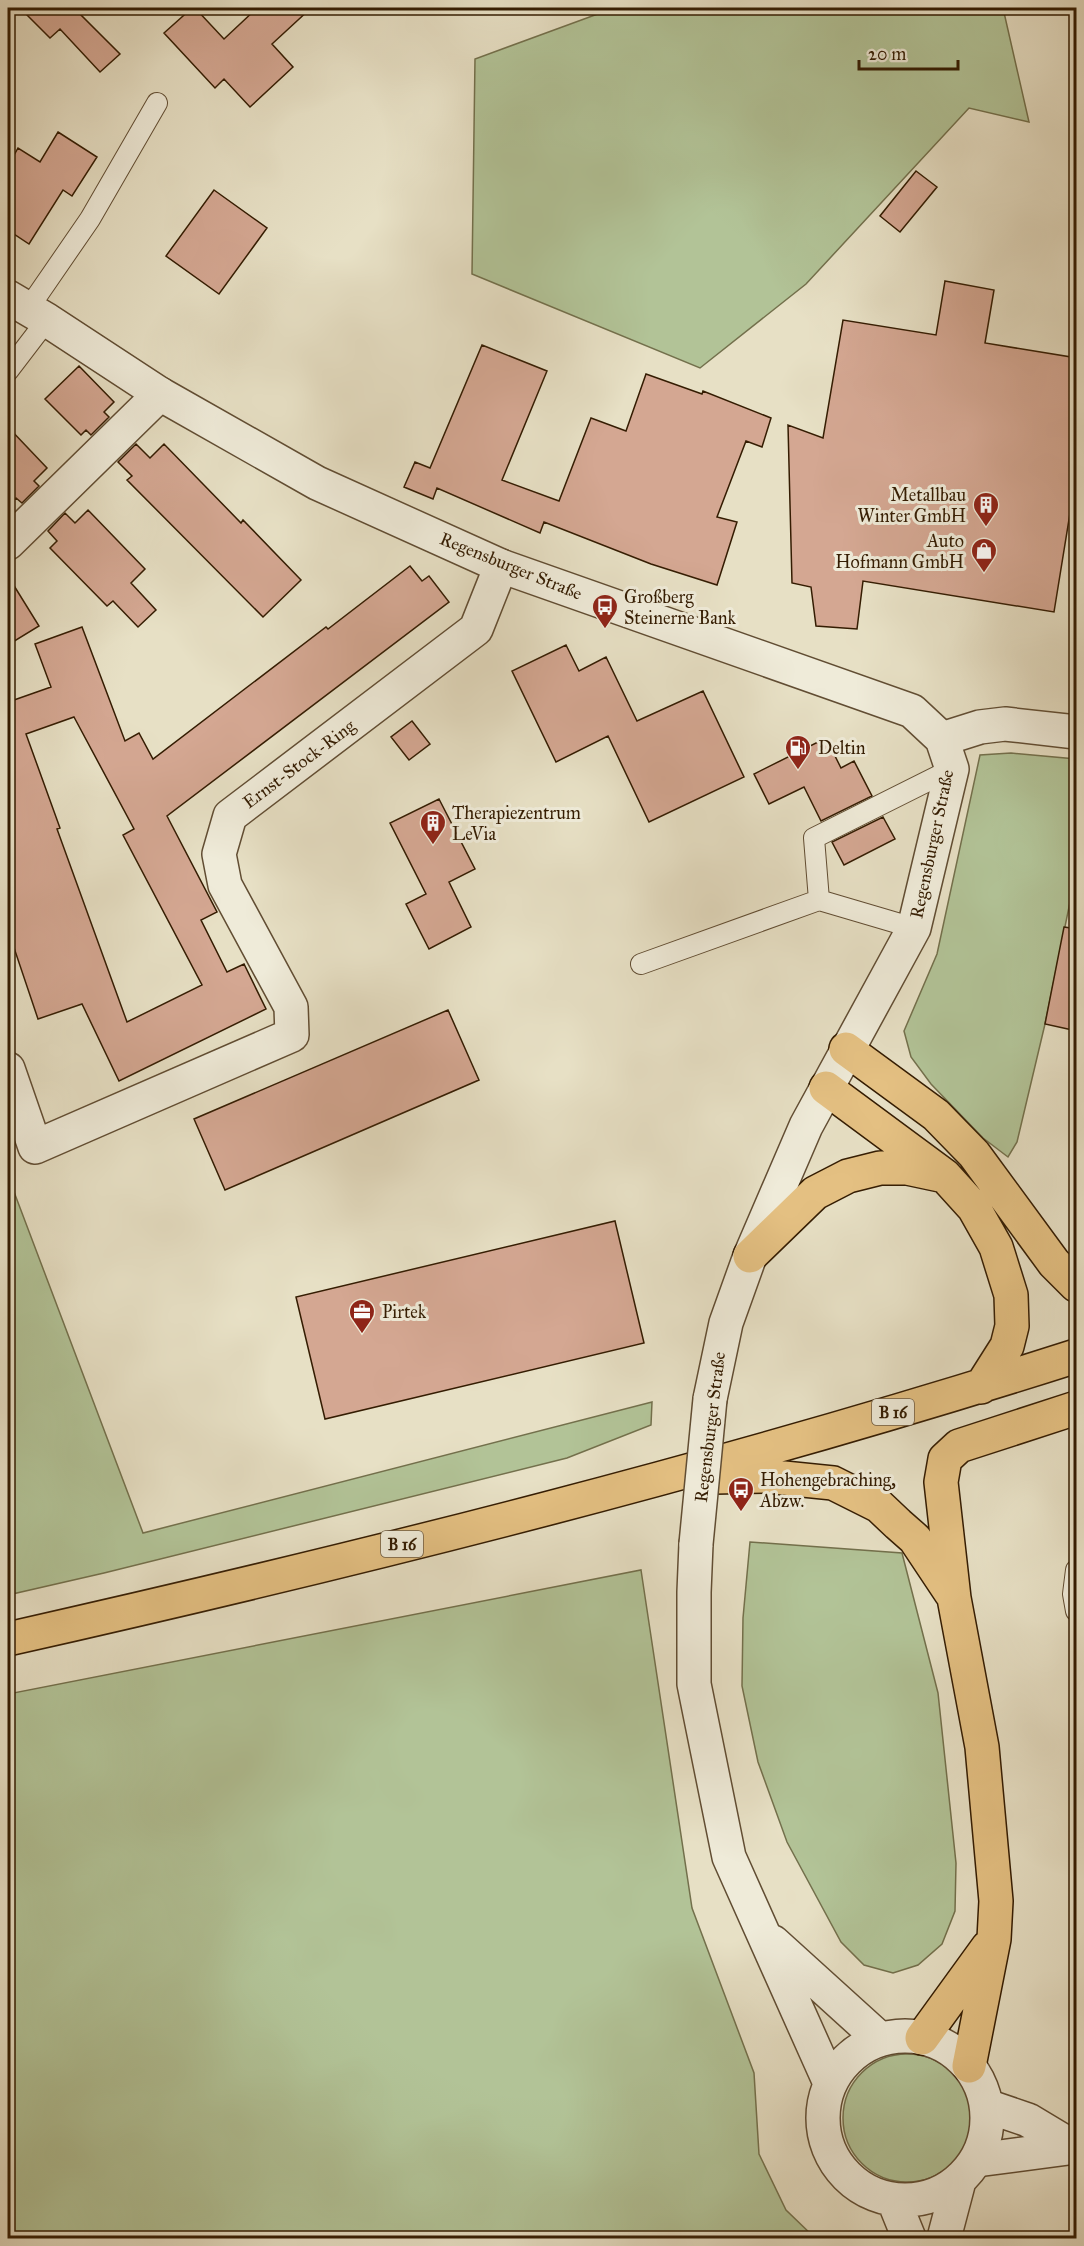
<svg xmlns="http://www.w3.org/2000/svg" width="1084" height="2246" font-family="'IM FELL Great Primer',serif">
<rect width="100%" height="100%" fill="#e7e0c5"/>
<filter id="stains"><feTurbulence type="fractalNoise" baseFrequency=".00333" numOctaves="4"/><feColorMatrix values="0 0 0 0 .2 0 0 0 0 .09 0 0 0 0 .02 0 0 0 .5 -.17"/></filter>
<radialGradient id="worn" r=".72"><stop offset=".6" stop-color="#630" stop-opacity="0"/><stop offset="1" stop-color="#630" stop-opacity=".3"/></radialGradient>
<path fill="#b2c397" stroke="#73704c" stroke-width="1.5" d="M 614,8 L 1003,8 L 1029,122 L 969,108 L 806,284 L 700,368 L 472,274 L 475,59 Z
M 1011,753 L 1076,759 L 1076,873 L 1045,1024 L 1017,1142 L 1008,1157 L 983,1138 L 931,1084 L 911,1057 L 904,1031 L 937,954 L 980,755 Z
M 8,1176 L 143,1533 L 652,1402 L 651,1425 L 567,1458 L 104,1573 L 8,1595 Z
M 750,1542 L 902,1553 L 938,1693 L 956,1863 L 955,1911 L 942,1944 L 918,1965 L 893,1973 L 864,1965 L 841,1942 L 787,1842 L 758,1762 L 742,1686 L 743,1618 Z
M 641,1570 L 692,1908 L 754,2073 L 759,2154 L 786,2210 L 815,2238 L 8,2238 L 8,1694 Z
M843 2118a64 64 0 1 1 128 0a64 64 0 1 1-128 0Z"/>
<path fill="#d4a792" stroke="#341c02" stroke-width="1.5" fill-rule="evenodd" d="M 20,8 L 81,8 L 77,11 L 120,54 L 100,72 L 60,29 L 50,38 Z
M 192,8 L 195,8 L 224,39 L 257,8 L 311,8 L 272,44 L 293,67 L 250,107 L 224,79 L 215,88 L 164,33 Z
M 58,132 L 97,157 L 72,196 L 63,190 L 29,244 L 8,230 L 8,166 L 18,148 L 40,162 Z
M 916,171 L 937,187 L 900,232 L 880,216 Z
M 214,190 L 267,228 L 219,294 L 166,256 Z
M 945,281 L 994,290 L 985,343 L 1077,358 L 1077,470 L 1054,612 L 863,581 L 857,629 L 816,626 L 811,587 L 792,583 L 788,425 L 823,438 L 843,320 L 936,335 Z
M 482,345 L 547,371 L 502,480 L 559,501 L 591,418 L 626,431 L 646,374 L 702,394 L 703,391 L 771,418 L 762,447 L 746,441 L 717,517 L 737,522 L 717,585 L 651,564 L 544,522 L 540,533 L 437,488 L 433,499 L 404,487 L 415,462 L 430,468 Z
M 79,366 L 114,402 L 104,412 L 109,417 L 91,435 L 86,430 L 81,435 L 45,399 Z
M 8,427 L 47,468 L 34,481 L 39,486 L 22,503 L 16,498 L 8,507 Z
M 136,444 L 150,458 L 164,444 L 241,523 L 243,520 L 301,580 L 263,617 L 127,480 L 132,476 L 118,462 Z
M 88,510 L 145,569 L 131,583 L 156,610 L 138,627 L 113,601 L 107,606 L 50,548 L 57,541 L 48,531 L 65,513 L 75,523 Z
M 410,566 L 422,581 L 429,576 L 449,602 L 167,816 L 217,912 L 201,920 L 227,972 L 244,964 L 266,1009 L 119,1081 L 82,1004 L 38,1019 L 8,930 L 8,692 L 11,691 L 14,700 L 51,687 L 35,644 L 82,627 L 125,741 L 139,733 L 153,759 L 326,627 L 328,629 ZM 74,717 L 134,829 L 123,835 L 202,985 L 127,1022 L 57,829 L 60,828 L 26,734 Z
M 8,576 L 39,626 L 8,645 Z
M 566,645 L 579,671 L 606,657 L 637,721 L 703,691 L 744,777 L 649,822 L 608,736 L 556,762 L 512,671 Z
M 412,721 L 430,744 L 409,760 L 391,737 Z
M 826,738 L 841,768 L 854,761 L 872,796 L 821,821 L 804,787 L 769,804 L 754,774 Z
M 439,799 L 475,869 L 449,882 L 471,927 L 429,949 L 406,904 L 426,894 L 390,823 Z
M 883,817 L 895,839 L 844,865 L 832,842 Z
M 1064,927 L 1077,929 L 1077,1031 L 1045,1024 Z
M 448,1010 L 479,1080 L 225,1190 L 194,1119 Z
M 615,1221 L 644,1343 L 325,1419 L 296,1297 Z"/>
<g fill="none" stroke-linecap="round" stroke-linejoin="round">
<defs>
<path id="service" d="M 28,309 L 90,219 L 157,103
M 8,371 L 47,320
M 819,900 L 814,838 L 952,769
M 641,964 L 819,900 L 914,928
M 1076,1570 L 1073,1594 L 1076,1611"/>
<path id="minor" d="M 8,543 L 160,394
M 942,739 L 980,727 L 1005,724 L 1076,732
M 8,1069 L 35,1147 L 292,1035 L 291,1007 L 225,885 L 219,854 L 230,816 L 476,629 L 501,566
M 987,2106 L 1028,2120 L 1073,2147
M 977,2160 L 1076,2147"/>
<path id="tertiary" d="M 8,297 L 47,320 L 160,394 L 317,483 L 501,566 L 912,711 L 942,739 L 952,769 L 914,928 L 806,1126 L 750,1256 L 726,1323 L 710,1399
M 696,1544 L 694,1592 L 694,1684 L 729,1857 L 830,2083
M 773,1942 L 880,2039
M823 2118a82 82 0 1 1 164 0a82 82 0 1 1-164 0Z
M 894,2201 L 909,2238
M 944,2238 L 959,2181"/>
<path id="trunk" d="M 846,1049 L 936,1115 L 974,1154 L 1054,1263 L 1076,1285
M 826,1088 L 945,1176 L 974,1208 L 996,1247 L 1011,1295 L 1012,1326 L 1007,1346 L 981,1387
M 750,1256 L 815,1193 L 848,1176 L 880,1168 L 907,1168 L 940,1175
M 714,1477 L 764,1476 L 833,1483 L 879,1506 L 898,1524 L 915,1539 L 951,1593
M 8,1639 C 367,1558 725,1468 1076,1356
M 922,2038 L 988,1947
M 969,2066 L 994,1939 L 996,1901 L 982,1747 L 954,1598 L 941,1482 L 945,1459 L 959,1446 L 1076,1408"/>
</defs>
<use href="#service" stroke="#614d33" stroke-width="22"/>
<use href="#minor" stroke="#614d33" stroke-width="36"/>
<use href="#tertiary" stroke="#614d33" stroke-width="36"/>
<use href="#trunk" stroke="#341c02" stroke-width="36"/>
<use href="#service" stroke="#efebd9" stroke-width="20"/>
<use href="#minor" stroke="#efebd9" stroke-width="33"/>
<use href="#tertiary" stroke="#efebd9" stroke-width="33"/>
<use href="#trunk" stroke="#e4c082" stroke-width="33"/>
<defs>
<path id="tertiary-bridge" d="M 696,1544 L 710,1399"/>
</defs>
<use href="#tertiary-bridge" stroke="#614d33" stroke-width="36" stroke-linecap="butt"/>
<use href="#tertiary-bridge" stroke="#efebd9" stroke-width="33"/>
</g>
<defs>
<symbol id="building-pin" viewBox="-11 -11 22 30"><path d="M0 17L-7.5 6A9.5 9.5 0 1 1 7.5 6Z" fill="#8f2418" stroke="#efebd9"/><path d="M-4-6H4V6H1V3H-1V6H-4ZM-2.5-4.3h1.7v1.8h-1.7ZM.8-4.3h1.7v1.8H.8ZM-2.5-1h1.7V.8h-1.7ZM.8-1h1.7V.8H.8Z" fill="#fff"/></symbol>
<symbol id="shop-pin" viewBox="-11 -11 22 30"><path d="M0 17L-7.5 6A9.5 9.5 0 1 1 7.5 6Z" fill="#8f2418" stroke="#efebd9"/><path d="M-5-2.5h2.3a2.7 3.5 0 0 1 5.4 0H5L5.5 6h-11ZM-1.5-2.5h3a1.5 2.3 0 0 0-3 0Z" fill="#fff"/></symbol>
<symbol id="bus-pin" viewBox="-11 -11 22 30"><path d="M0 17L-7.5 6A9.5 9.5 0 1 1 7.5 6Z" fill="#8f2418" stroke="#efebd9"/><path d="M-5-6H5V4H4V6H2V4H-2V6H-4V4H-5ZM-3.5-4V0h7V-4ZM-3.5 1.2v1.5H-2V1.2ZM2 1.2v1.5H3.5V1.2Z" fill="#fff"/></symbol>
<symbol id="fuel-pin" viewBox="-11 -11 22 30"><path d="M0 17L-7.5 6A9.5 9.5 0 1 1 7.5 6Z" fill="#8f2418" stroke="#efebd9"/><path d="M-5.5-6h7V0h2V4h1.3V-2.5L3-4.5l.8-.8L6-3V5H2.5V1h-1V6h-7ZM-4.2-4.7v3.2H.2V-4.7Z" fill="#fff"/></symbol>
<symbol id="office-pin" viewBox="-11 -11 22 30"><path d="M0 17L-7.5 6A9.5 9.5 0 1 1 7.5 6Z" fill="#8f2418" stroke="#efebd9"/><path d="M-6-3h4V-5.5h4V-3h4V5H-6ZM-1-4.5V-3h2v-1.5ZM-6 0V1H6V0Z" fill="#fff"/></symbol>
</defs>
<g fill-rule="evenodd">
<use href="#building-pin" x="971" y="490" width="30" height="40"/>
<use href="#shop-pin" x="969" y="536" width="30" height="40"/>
<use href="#bus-pin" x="590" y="592" width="30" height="40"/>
<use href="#fuel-pin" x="783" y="733" width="30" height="40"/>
<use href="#building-pin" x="418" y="808" width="30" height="40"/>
<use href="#office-pin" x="347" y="1297" width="30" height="40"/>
<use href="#bus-pin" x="726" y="1475" width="30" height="40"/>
</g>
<g text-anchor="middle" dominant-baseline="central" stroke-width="6" stroke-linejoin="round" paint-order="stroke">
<g fill="#efebd9" stroke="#6c5a42" stroke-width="1.5">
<rect x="872" y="1399" width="42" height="26" rx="4.5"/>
<rect x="381" y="1531" width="42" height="26" rx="4.5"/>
</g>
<g font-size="16" font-weight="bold" fill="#341c02">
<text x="893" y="1412">B 16</text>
<text x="402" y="1544">B 16</text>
</g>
<g font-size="18" fill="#341c02" stroke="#efebd9" text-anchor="start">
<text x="966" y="495" text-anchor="end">Metallbau<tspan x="966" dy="21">Winter GmbH</tspan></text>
<text x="964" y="541" text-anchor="end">Auto<tspan x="964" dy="21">Hofmann GmbH</tspan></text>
<text x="624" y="597">Großberg<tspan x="624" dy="21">Steinerne Bank</tspan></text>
<text x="818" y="748">Deltin</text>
<text x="452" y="813">Therapiezentrum<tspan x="452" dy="21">LeVia</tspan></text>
<text x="382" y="1312">Pirtek</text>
<text x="760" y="1480">Hohengebraching,<tspan x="760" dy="21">Abzw.</tspan></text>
</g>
<g font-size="18" fill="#341c02" stroke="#efebd9">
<text transform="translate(511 566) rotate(22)">Regensburger Straße</text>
<text transform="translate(299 764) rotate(-37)">Ernst-Stock-Ring</text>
<text transform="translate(932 844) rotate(-78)">Regensburger Straße</text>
<text transform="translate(710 1427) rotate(-83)">Regensburger Straße</text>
</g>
</g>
<rect width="1084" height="2246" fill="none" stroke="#e7e0c5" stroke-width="30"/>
<rect x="9" y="9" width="1066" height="2228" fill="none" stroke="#341c02" stroke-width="3"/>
<rect x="15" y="15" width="1054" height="2216" fill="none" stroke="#341c02" stroke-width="1.5"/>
<path d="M859 60v9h99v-9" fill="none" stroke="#341c02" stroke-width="3"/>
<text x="868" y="60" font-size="18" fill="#341c02" stroke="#efebd9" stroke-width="4.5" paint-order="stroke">20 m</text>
<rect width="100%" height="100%" filter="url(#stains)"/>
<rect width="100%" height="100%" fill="url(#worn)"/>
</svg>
